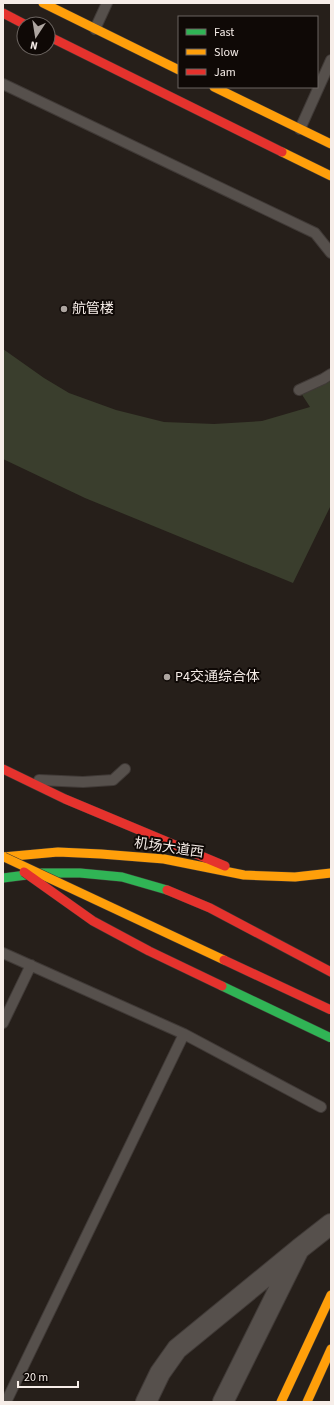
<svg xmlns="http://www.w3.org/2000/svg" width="334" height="1405" font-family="'Source Sans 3','Noto Sans SC',sans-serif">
<rect width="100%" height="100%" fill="#261f1a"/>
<path fill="#3a3e2d" d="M 3,349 L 44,378 L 69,393 L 116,410 L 164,422 L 214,424 L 262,421 L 310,407 L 299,390 L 331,379 L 331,505 L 293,583 L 85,498 L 3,459 Z"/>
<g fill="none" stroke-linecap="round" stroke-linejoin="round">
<defs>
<path id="lane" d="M 95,29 L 107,3
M 3,84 L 315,233 L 331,253
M 300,129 L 331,60
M 299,390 L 323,379 L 331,374
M 39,780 L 83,782 L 113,780 L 125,769
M 3,953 L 184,1034
M 3,1023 L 31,965
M 6,1402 L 184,1034 L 321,1107"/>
<path id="street" d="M 146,1402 L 160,1373 L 177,1349 L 299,1249
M 223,1402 L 299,1249 L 331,1224"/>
<path id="fast" d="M 3,878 L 42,873 L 80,873 L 122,877 L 167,890"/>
<path id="slow" d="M 43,3 L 179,70
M 214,87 L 331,144
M 282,152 L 331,176
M 3,857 L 58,852 L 101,854 L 164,859 L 244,875 L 295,877 L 331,873
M 281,1402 L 331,1295
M 307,1402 L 331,1349"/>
<path id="jam" d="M 3,13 L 24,24
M 48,36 L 282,152
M 3,769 L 65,799 L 225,866
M 167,890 L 210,908 L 331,972"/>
</defs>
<use href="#lane" stroke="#403a37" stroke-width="12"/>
<use href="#street" stroke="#403a37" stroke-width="22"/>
<use href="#fast" stroke="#403a37" stroke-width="10"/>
<use href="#slow" stroke="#403a37" stroke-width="10"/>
<use href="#jam" stroke="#403a37" stroke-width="10"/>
<use href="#lane" stroke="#56504c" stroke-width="10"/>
<use href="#street" stroke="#56504c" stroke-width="20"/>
<use href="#fast" stroke="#30b455" stroke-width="9"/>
<use href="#slow" stroke="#ff9f0a" stroke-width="9"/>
<use href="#jam" stroke="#e5322d" stroke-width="9"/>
<defs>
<path id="fast-bridge" d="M 222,986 L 331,1038"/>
<path id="slow-bridge" d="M 4,857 L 224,960"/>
<path id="jam-bridge" d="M 24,872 L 93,921 L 149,951 L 222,986
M 224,960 L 331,1010"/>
</defs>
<use href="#fast-bridge" stroke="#403a37" stroke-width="10" stroke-linecap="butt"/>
<use href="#slow-bridge" stroke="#403a37" stroke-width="10" stroke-linecap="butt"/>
<use href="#jam-bridge" stroke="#403a37" stroke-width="10" stroke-linecap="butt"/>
<use href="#fast-bridge" stroke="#30b455" stroke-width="9"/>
<use href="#slow-bridge" stroke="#ff9f0a" stroke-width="9"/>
<use href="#jam-bridge" stroke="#e5322d" stroke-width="9"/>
</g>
<g fill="#ada5a0" stroke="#0f0906" stroke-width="1.5">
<circle cx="64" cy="309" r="4"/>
<circle cx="167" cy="677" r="4"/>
</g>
<g text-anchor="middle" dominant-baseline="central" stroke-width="4" stroke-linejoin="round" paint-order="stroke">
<g font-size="14" fill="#f6ede8" stroke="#0f0906" text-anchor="start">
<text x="72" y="309">航管楼</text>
<text x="175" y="677">P4交通综合体</text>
</g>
<g font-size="14" fill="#f6ede8" stroke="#0f0906">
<text transform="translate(169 848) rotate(8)">机场大道西</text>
</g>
</g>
<rect width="334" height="1405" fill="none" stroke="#f6ede8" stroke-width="8"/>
<rect x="178" y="16" width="140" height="72" fill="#0f0906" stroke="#6b6460"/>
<rect x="186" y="29" width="20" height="6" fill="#30b455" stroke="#6b6460"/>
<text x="214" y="36" font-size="12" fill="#f6ede8">Fast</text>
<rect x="186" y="49" width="20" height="6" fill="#ff9f0a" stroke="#6b6460"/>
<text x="214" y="56" font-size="12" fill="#f6ede8">Slow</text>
<rect x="186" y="69" width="20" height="6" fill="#e5322d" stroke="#6b6460"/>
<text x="214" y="76" font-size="12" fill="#f6ede8">Jam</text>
<g transform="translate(36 36) rotate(192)"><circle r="19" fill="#0f0906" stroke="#6b6460"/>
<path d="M0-3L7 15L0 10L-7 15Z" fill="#ada5a0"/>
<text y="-6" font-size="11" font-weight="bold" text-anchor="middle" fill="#f6ede8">N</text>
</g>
<path d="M18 1381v6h60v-6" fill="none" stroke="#f6ede8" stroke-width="2"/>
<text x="24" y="1381" font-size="12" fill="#f6ede8" stroke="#0f0906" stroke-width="3" paint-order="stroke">20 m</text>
</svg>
